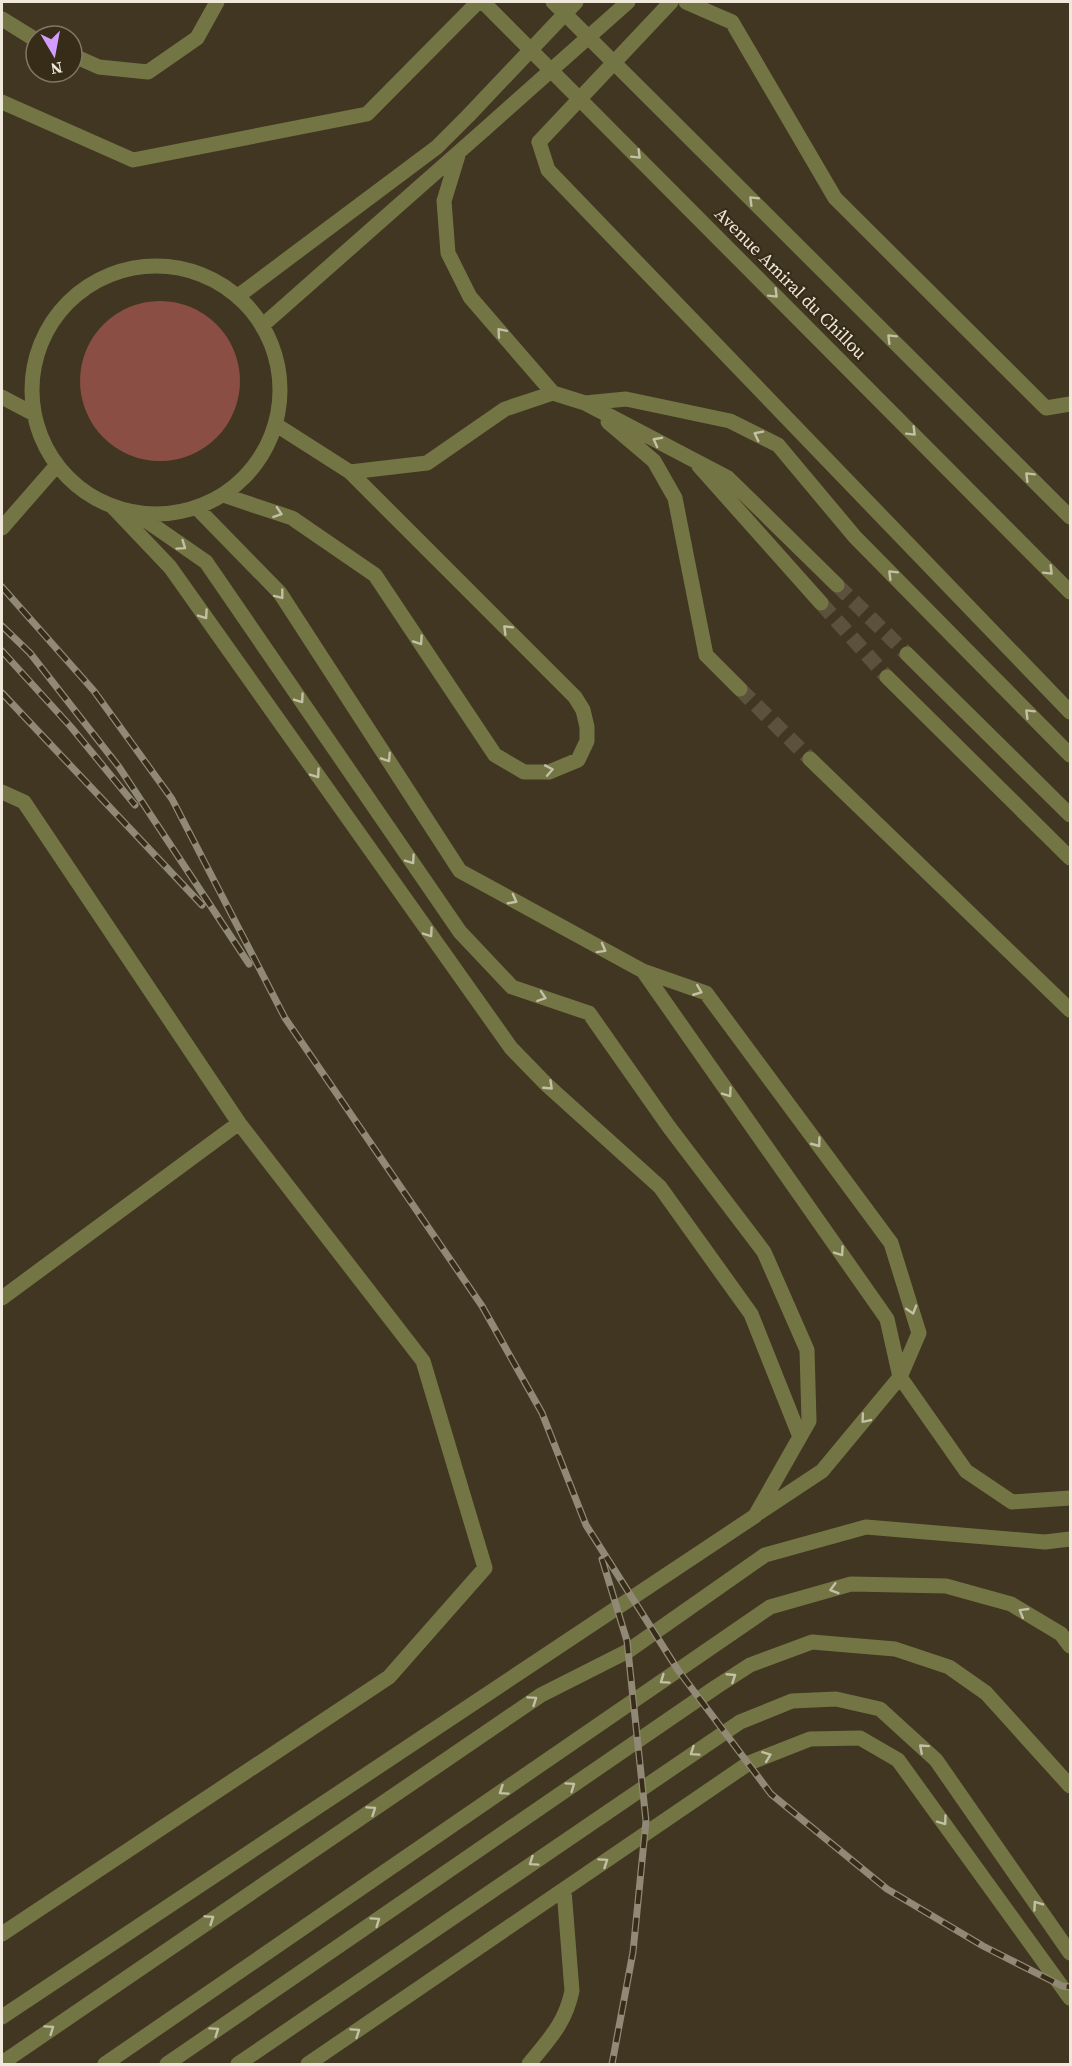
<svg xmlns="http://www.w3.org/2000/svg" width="1072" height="2066" font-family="'Source Serif 4',serif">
<rect width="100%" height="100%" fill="#413621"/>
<path fill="#8b4e45" d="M80 381a80 80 0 1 1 160 0a80 80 0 1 1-160 0Z"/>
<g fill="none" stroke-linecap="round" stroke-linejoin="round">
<path stroke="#5b513d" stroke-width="15" stroke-dasharray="15 8" stroke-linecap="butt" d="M 837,585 L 907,654
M 821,603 L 887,677
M 740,689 L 810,759"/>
<path stroke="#747545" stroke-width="15" d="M 483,2 L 1070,592
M 553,2 L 1070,517
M 686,2 L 732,22 L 835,198 L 1046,408 L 1070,404
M 2,19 L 36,40
M 72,55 L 99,67 L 148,72 L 197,38 L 217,2
M 2,102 L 133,160 L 367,114 L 478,2
M 539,142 L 548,170 L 1070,712
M 459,152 L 444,201 L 448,253 L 470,297 L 553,393 L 585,403 L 728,478 L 837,585
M32 390a124 124 0 1 1 248 0a124 124 0 1 1-248 0Z
M 238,296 L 437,147 L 469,115
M 263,325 L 485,129
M 2,397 L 34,414
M 585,403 L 626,399 L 730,421 L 778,445 L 855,537 L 1070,755
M 608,422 L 654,461 L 675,498 L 706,655 L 740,689
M 278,426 L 350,472 L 427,463 L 505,409 L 553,393
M 699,466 L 821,603
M 223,495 L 292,518 L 375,575 L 495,755 L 524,772 L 549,772 L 578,760 L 587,741 L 587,727 L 583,710 L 575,697 L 350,472
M 112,506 L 170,567 L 511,1048 L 547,1085 L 660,1187 L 751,1314 L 800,1437
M 196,507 L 280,593 L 460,871 L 643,971 L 887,1319 L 900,1377 L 822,1471 L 757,1514
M 2,528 L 57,465
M 907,654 L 1070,815
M 887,677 L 1070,858
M 810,759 L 1070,1010
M 2,792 L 24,802 L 239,1123 L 2,1298
M 643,971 L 706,993 L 891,1243 L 919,1333 L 900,1377 L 966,1471 L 1012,1502 L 1070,1498
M 2,1934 L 389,1677 L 485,1568 L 423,1361 L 239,1123
M 2,2017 L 755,1516 L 809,1421 L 807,1350 L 764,1252 L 669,1127 L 589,1013 L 512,987 L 460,932 L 206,562 L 134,512
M 2,2063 L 541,1695 L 628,1651 L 765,1555 L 866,1527 L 1045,1542 L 1070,1539
M 105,2064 L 770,1607 L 851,1584 L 946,1586 L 1011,1604 L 1061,1634 L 1070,1646
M 167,2064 L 716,1687 L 750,1665 L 812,1642 L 895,1649 L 949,1667 L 986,1693 L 1070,1786
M 238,2064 L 740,1722 L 792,1701 L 836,1699 L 880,1709 L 936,1760 L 1070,1953
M 308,2064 L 749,1763 L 810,1739 L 860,1738 L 898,1760 L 1070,1998
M 529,2064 C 549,2039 565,2024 572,1991 L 564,1890"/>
<defs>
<path id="rail" d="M 2,587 L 94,691 L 172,799 L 285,1018 L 482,1306 L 542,1413 L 586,1525 L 678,1670 L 771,1794 L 887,1889 L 983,1946 L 1062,1986 L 1070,1987
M 2,626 L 30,653 L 119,767 L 249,964
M 2,651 L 71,727 L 135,805
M 2,693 L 202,905
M 602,1559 L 627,1641 L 646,1821 L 633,1952 L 612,2064"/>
</defs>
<use href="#rail" stroke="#918876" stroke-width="7"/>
<use href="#rail" stroke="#362c17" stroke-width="4.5" stroke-dasharray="14" stroke-linecap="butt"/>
<path stroke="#747545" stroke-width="15" d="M 469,115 L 576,2
M 485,129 L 628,2
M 539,142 L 671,2"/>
</g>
<defs><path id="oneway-chevron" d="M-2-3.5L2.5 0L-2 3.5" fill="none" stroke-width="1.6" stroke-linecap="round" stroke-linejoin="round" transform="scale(1.5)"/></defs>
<g stroke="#c4c0a6">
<use href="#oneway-chevron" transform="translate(637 155) rotate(45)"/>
<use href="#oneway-chevron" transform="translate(753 200) rotate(-135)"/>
<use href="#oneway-chevron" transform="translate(774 294) rotate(45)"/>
<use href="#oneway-chevron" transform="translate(501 332) rotate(-131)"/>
<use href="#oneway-chevron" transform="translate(891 338) rotate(-135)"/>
<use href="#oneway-chevron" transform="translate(912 432) rotate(45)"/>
<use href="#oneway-chevron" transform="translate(758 435) rotate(-153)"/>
<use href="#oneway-chevron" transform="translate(657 441) rotate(-152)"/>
<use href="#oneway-chevron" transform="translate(1029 476) rotate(-135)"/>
<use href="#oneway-chevron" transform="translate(278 513) rotate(19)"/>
<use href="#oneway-chevron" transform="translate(182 546) rotate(35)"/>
<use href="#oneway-chevron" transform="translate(1049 571) rotate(45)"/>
<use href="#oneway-chevron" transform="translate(892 574) rotate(-135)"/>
<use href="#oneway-chevron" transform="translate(280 595) rotate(52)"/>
<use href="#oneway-chevron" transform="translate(204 615) rotate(55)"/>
<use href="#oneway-chevron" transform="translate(507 629) rotate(-135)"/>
<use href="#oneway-chevron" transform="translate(419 641) rotate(56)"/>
<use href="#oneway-chevron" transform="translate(300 699) rotate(55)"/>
<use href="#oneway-chevron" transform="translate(1029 713) rotate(-135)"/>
<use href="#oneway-chevron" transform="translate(387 758) rotate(57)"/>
<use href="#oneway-chevron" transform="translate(549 770) rotate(-11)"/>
<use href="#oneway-chevron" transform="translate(316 774) rotate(55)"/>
<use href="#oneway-chevron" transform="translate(411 860) rotate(55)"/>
<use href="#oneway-chevron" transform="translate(513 900) rotate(28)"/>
<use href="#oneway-chevron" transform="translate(429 933) rotate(55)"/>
<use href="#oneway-chevron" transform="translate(602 949) rotate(29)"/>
<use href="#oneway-chevron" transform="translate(698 991) rotate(22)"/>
<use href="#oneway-chevron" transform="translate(542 997) rotate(19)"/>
<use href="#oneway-chevron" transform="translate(549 1086) rotate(43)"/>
<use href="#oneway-chevron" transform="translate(728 1093) rotate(55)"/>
<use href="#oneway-chevron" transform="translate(817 1143) rotate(53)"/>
<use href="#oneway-chevron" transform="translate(840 1252) rotate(55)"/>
<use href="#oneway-chevron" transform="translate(912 1310) rotate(73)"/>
<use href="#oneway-chevron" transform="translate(865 1419) rotate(130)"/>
<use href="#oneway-chevron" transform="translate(834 1589) rotate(164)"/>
<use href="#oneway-chevron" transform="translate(1023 1612) rotate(-149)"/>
<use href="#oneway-chevron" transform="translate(732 1677) rotate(-33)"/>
<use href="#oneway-chevron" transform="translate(664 1680) rotate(145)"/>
<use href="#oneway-chevron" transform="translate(533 1700) rotate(-34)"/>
<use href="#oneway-chevron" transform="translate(923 1748) rotate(-138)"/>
<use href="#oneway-chevron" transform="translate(694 1752) rotate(146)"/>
<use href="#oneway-chevron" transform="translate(767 1756) rotate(-21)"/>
<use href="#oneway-chevron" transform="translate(571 1786) rotate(-35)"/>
<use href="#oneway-chevron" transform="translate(503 1791) rotate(146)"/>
<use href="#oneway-chevron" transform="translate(372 1810) rotate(-34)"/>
<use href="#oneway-chevron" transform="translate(943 1821) rotate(54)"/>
<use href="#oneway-chevron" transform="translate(533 1862) rotate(146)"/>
<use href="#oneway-chevron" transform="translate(604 1862) rotate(-34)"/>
<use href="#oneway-chevron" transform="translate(1037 1905) rotate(-125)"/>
<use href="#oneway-chevron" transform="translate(210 1919) rotate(-34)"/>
<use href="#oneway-chevron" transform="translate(376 1921) rotate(-35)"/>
<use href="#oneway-chevron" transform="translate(50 2029) rotate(-35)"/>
<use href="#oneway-chevron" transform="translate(215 2031) rotate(-35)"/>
<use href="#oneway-chevron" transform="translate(356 2032) rotate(-34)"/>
</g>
<g text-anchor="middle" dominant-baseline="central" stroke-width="4.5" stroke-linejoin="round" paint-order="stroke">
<g font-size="18" fill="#efe8db" stroke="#362c17">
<text transform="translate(791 283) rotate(45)">Avenue Amiral du Chillou</text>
</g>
</g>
<rect width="1072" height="2066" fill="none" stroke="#efe8db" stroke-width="6"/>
<g transform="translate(54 54) rotate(170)"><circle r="28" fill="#362c17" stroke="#807765" stroke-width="1.5"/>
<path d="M0-4.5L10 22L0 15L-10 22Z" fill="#d29dfd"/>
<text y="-9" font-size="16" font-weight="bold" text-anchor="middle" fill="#efe8db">N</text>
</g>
</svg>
